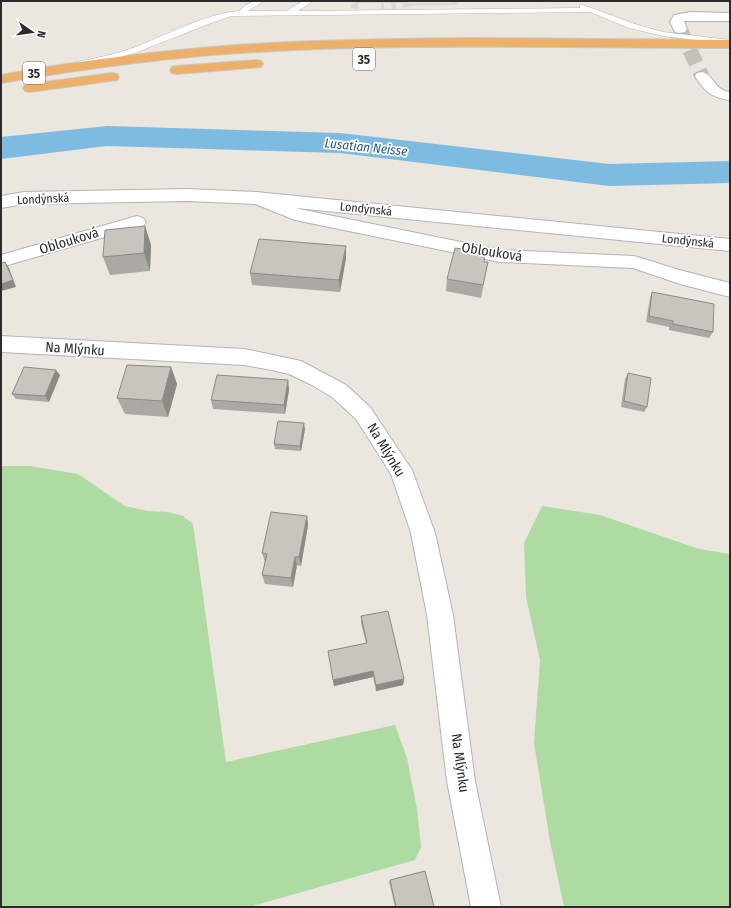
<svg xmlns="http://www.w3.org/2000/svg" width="731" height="908" font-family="'Fira Sans Condensed',sans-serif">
<rect width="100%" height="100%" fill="#ebe7de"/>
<path fill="#aedba1" d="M 1,466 L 30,466 L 78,474 L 125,506 L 148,511 L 168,512 L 183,516 L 193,524 L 226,762 L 395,725 L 407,758 L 417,809 L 421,847 L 415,860 L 249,907 L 1,907 Z
M 542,506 L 600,515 L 699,549 L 730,554 L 730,907 L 564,907 L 550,841 L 534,743 L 540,660 L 526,597 L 524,543 Z"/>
<path fill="#dcd9d5" d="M 357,1 L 407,1 L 408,3 L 453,3 L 454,1 L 458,1 L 459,5 L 418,5 L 403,8 L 402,3 L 396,3 L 396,9 L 392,9 L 391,3 L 384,3 L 384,9 L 381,9 L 381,3 L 358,3 L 358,9 L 351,8 L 351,5 Z"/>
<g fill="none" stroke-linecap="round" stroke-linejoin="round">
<path fill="#7dbbe1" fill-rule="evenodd" d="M 107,126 L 340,133 L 609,164 L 730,161 L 730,183 L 609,186 L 340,153 L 107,146 L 1,159 L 1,137 Z"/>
<path stroke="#c5c1ba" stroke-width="15" stroke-dasharray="15 8" stroke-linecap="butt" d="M 680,29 L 702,76"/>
<defs>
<path id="lane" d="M 254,1 L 264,1 L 248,11 L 286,11 L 303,1 L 313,1 L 298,11 L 580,8 L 580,5 L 583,5 L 635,24 L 663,32 L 730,40 L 730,44 L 663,36 L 629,28 L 590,12 L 232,16 L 211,23 L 135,53 L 80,67 L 76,64 L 77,62 C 95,58 113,55 130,49 C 161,38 208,12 240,11 L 244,6 Z"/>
<path id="street" d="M 691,12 L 730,13 L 730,21 L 684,21 L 687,29 L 685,32 L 680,33 L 675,32 L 670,22 L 674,15 Z
M 702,72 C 714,75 714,90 730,92 L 730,100 C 712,98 704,91 695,76 L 697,73 Z
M 256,192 L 299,209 L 500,250 L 634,256 L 683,271 L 730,283 L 730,297 L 680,284 L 633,268 L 500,262 L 295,220 L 250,202 L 248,198 L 250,194 Z
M 137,216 L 143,218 L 146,222 L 143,226 L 1,267 L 1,255 Z
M 1,336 L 244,349 L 301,361 L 346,385 L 370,407 L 412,470 L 435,533 L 453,615 L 475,781 L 501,907 L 471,907 L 447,781 L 427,615 L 411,533 L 391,474 L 356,419 L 332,397 L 312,385 L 289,374 L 272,370 L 244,365 L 1,352 Z"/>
<path id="secondary" d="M 187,189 L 256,192 L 730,239 L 730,251 L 256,204 L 187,201 L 24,204 L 1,208 L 1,196 L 24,192 Z"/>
<path id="highway" d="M 471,38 L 730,40 L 730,48 C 557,48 384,42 212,55 C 141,61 71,71 1,83 L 1,75 C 71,62 141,53 211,47 C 297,40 384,39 471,38 Z
M 256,60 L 261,61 L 263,64 L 261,67 L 177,74 L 172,73 L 170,70 L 172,67 L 177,66 Z
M 112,73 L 117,74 L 119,77 L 117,80 L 30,92 L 25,91 L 23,88 L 25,85 L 30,84 Z"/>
</defs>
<use href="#lane" stroke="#b2b3bd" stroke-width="1"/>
<use href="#street" stroke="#b2b3bd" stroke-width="2"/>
<use href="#secondary" stroke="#b2b3bd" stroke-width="2"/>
<use href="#highway" stroke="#c8c8c8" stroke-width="2"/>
<use href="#lane" fill="#fff" fill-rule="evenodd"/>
<use href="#street" fill="#fff" fill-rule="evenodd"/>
<use href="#secondary" fill="#fff" fill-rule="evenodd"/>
<use href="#highway" fill="#edb068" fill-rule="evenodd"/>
</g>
<path fill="#aba9a3" d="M 145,226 L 151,245 L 150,271 L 110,275 L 103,257 Z
M 346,258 L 340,292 L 252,285 L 250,273 Z
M 484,262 L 488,262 L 481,298 L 446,291 L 447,279 Z
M 652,292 L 713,332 L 709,338 L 669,330 L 669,327 L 646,322 L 650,298 Z
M 171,367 L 177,384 L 168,417 L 125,414 L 117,398 Z
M 628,373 L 647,407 L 644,412 L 621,407 L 625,379 Z
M 60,375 L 49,402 L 16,399 L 12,394 Z
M 288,380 L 289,390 L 285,414 L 213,409 L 211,400 Z
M 305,429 L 301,451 L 275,449 L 274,444 Z
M 307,516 L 308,525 L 301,566 L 297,565 L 293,587 L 265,584 L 262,575 L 265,562 L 262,553 Z
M 361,616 L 404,679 L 403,685 L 376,691 L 373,677 L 334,686 L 328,651 L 366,643 L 361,623 Z
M 425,871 L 434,907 L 395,907 L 389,881 Z"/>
<path fill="#8b8a84" d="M 145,226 L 151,245 L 150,271 L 144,253 Z
M 346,246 L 346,258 L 340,292 L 339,280 Z
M 5,262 L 9,268 L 16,287 L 1,291 L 1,284 Z
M 171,367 L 177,384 L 168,417 L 162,401 Z
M 56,370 L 60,375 L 49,402 L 45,396 Z
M 288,380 L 289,390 L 285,414 L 284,405 Z
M 304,423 L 305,429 L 301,451 L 300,446 Z
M 307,516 L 308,525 L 301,566 L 299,557 Z
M 295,557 L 297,565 L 293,587 L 291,578 Z
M 373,671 L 373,677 L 334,686 L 333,680 Z
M 404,679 L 403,685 L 376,691 L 376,685 Z"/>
<path fill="#c7c5bd" stroke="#8b8a84" d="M 145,226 L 144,253 L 103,257 L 105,230 Z
M 259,239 L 346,246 L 339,280 L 250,273 Z
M 455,248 L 485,252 L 484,262 L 488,262 L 483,285 L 447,279 Z
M 5,262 L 13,280 L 1,284 L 1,263 Z
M 652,292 L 714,304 L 713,332 L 673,324 L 673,321 L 649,316 Z
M 127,365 L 171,367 L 162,401 L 117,398 Z
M 24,367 L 56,370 L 45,396 L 12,394 Z
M 628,373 L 651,378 L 647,407 L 624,401 Z
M 217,375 L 288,380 L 284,405 L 211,400 Z
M 278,421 L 304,423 L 300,446 L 274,444 Z
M 271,512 L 307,516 L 299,557 L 295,557 L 291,578 L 262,575 L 267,554 L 262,553 Z
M 388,611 L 404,679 L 376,685 L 373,671 L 333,680 L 328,651 L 367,643 L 361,616 Z
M 425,871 L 434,907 L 396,907 L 390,880 Z"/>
<g text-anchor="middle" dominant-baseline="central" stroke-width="3.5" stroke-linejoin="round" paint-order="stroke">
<g font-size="12" fill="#2b2b2b" stroke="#fff">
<text transform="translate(43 199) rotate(-3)">Londýnská</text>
<text transform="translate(366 209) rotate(6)">Londýnská</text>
<text transform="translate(688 241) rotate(6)">Londýnská</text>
</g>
<g fill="#fff" stroke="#6b6b6b" stroke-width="1">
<rect x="353" y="48" width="22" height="22" rx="3"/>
<rect x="23" y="62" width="22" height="22" rx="3"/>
</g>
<g font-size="13" font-weight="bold" fill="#2b2b2b">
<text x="364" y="59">35</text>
<text x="34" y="73">35</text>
</g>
<g font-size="13" font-style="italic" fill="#1c5a8d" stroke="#fff">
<text transform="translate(366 147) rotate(6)">Lusatian Neisse</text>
</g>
<g font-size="14" fill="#2b2b2b" stroke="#fff">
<text transform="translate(69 241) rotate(-17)">Oblouková</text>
<text transform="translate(492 252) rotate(9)">Oblouková</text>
<text transform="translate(75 349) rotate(4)">Na Mlýnku</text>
<text transform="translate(386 450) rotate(59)">Na Mlýnku</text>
<text transform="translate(460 763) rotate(82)">Na Mlýnku</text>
</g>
</g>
<rect width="731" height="908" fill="none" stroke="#2b2b2b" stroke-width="4"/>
<g transform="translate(32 32) rotate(103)" stroke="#ffffff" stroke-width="3" paint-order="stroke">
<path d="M0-3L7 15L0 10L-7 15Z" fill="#2b2b2b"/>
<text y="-6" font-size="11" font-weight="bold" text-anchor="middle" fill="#2b2b2b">N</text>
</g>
</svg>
